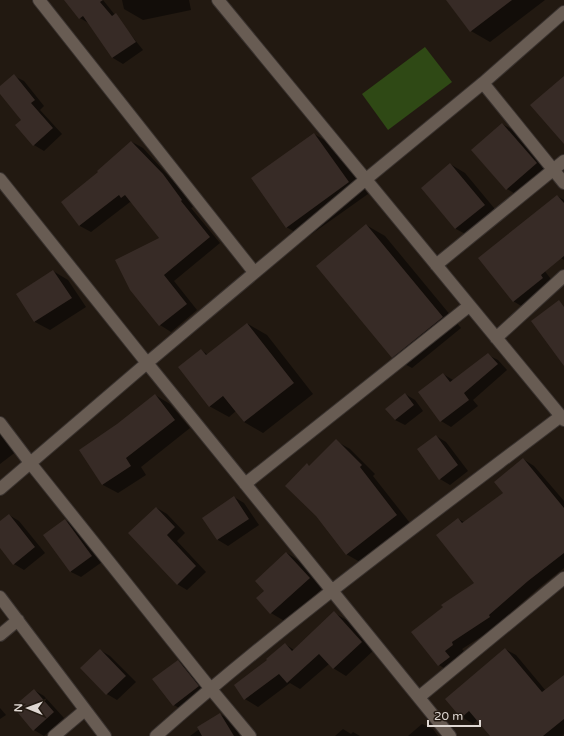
<svg xmlns="http://www.w3.org/2000/svg" width="564" height="736" font-family="'Varela Round',sans-serif">
<rect width="100%" height="100%" fill="#221911"/>
<path fill="#2f4915" d="M 425,47 L 452,82 L 388,130 L 362,94 Z"/>
<path fill="#0007" d="M 65,0 L 103,0 L 143,50 L 123,64 L 113,58 L 90,24 L 80,18 Z
M 122,0 L 189,0 L 191,10 L 143,20 L 124,9 Z
M 447,0 L 545,0 L 490,42 L 471,31 Z
M 14,76 L 24,81 L 44,106 L 40,110 L 62,134 L 44,151 L 34,145 L 22,120 L 0,92 L 0,87 Z
M 502,124 L 517,132 L 551,172 L 522,198 L 507,189 L 472,150 Z
M 314,134 L 333,145 L 368,194 L 306,238 L 286,227 Z
M 132,142 L 143,148 L 174,182 L 193,207 L 191,208 L 220,243 L 174,281 L 197,310 L 171,332 L 160,325 L 131,289 L 160,239 L 134,204 L 130,202 L 91,232 L 80,226 L 62,202 L 100,173 Z
M 450,164 L 465,173 L 499,214 L 471,237 L 456,229 L 422,188 Z
M 557,196 L 564,200 L 564,260 L 561,258 Z
M 366,225 L 385,236 L 461,328 L 412,368 L 392,357 Z
M 524,244 L 557,287 L 528,310 L 513,301 Z
M 53,271 L 68,280 L 86,307 L 50,330 L 35,322 L 17,294 Z
M 248,324 L 267,335 L 313,394 L 263,433 L 244,422 L 236,411 L 229,417 L 209,406 L 201,350 L 208,355 Z
M 488,355 L 498,360 L 507,370 L 473,400 L 478,406 L 451,427 L 441,421 L 443,374 L 453,380 Z
M 405,394 L 415,400 L 423,411 L 405,425 L 395,420 Z
M 155,395 L 170,404 L 190,428 L 141,467 L 146,475 L 118,493 L 103,485 L 80,450 L 118,425 Z
M 0,425 L 17,451 L 0,464 Z
M 436,436 L 446,442 L 468,471 L 450,485 L 440,479 Z
M 336,441 L 350,449 L 375,474 L 373,476 L 410,523 L 360,562 L 346,554 L 307,465 L 310,467 Z
M 523,459 L 534,466 L 564,501 L 564,568 L 540,587 L 500,622 L 501,624 L 462,649 L 464,651 L 456,658 L 460,663 L 450,672 L 439,665 L 475,584 L 458,519 L 464,522 L 504,493 Z
M 234,497 L 244,503 L 259,525 L 228,546 L 218,540 L 203,518 Z
M 157,508 L 167,514 L 185,533 L 177,541 L 206,572 L 187,590 L 177,584 Z
M 9,515 L 19,521 L 45,553 L 24,570 L 14,564 L 0,546 L 0,523 Z
M 65,520 L 75,526 L 102,562 L 81,577 L 71,572 L 45,536 Z
M 287,553 L 301,562 L 324,587 L 286,622 L 271,613 L 257,599 L 266,591 Z
M 334,613 L 347,620 L 374,650 L 346,676 L 333,668 L 329,664 L 300,689 L 290,683 L 258,707 L 245,699 L 235,686 L 269,660 L 285,644 L 294,650 Z
M 505,649 L 516,655 L 546,691 L 564,676 L 564,734 L 562,736 L 491,736 L 478,720 L 473,724 L 462,717 L 447,699 Z
M 100,650 L 110,656 L 136,682 L 117,700 L 107,694 L 82,668 Z
M 178,661 L 188,667 L 208,692 L 184,711 L 174,705 Z
M 34,690 L 44,696 L 64,718 L 44,736 L 34,730 Z
M 0,708 L 6,715 L 0,719 Z
M 220,714 L 230,720 L 240,736 L 190,736 Z
M 422,724 L 433,729 L 438,736 L 408,736 Z
M 343,729 L 351,734 L 353,732 L 360,736 L 335,736 Z"/>
<path fill="#372b26" d="M 64,0 L 103,0 L 100,2 L 112,16 L 116,13 L 136,42 L 112,58 L 83,16 L 79,19 Z
M 446,0 L 512,0 L 470,32 Z
M 14,74 L 35,100 L 31,103 L 53,128 L 33,146 L 15,125 L 21,120 L 0,94 L 0,86 Z
M 564,76 L 564,144 L 530,105 Z
M 502,123 L 537,163 L 506,190 L 471,150 Z
M 314,133 L 349,182 L 286,228 L 251,178 Z
M 131,141 L 163,174 L 182,200 L 181,201 L 210,237 L 164,275 L 187,304 L 159,326 L 130,290 L 115,260 L 159,238 L 125,195 L 121,198 L 119,195 L 79,226 L 61,202 L 98,172 L 97,171 Z
M 450,163 L 485,205 L 455,229 L 421,188 Z
M 557,195 L 564,203 L 564,256 L 541,275 L 543,278 L 513,302 L 478,258 Z
M 366,224 L 443,317 L 392,358 L 316,266 Z
M 53,270 L 72,298 L 34,322 L 16,294 Z
M 559,300 L 564,307 L 564,366 L 531,321 Z
M 247,323 L 294,383 L 244,422 L 223,396 L 209,407 L 178,367 L 201,349 L 206,355 Z
M 488,353 L 498,364 L 464,393 L 469,400 L 440,422 L 418,392 L 443,373 L 450,382 Z
M 405,393 L 414,405 L 395,420 L 385,409 Z
M 155,394 L 175,420 L 126,458 L 131,466 L 102,485 L 79,450 L 117,424 Z
M 436,435 L 458,465 L 439,480 L 417,449 Z
M 336,439 L 362,465 L 360,467 L 397,515 L 346,555 L 316,516 L 285,486 L 307,463 L 309,466 Z
M 523,458 L 564,508 L 564,553 L 528,581 L 489,615 L 490,617 L 452,642 L 453,645 L 445,651 L 450,657 L 438,666 L 411,632 L 443,607 L 441,605 L 474,583 L 436,535 L 458,518 L 462,523 L 503,493 L 494,482 Z
M 234,496 L 249,519 L 217,540 L 202,518 Z
M 156,507 L 175,527 L 167,535 L 196,566 L 177,585 L 128,533 Z
M 9,514 L 35,547 L 13,565 L 0,548 L 0,521 Z
M 65,519 L 92,556 L 70,572 L 43,535 Z
M 286,552 L 310,578 L 270,614 L 256,598 L 264,591 L 255,581 Z
M 334,611 L 362,642 L 333,669 L 319,654 L 287,683 L 279,674 L 244,700 L 234,685 L 267,660 L 266,659 L 285,643 L 292,651 Z
M 505,648 L 542,692 L 564,675 L 564,719 L 543,736 L 490,736 L 469,711 L 461,718 L 445,699 Z
M 100,649 L 126,676 L 106,695 L 80,668 Z
M 178,660 L 199,686 L 173,706 L 152,679 Z
M 34,689 L 54,712 L 33,731 L 13,707 Z
M 220,713 L 234,736 L 202,736 L 197,727 Z"/>
<g fill="none" stroke-linecap="round" stroke-linejoin="round">
<defs>
<path id="minor" d="M 39,0 L 254,272
M 218,0 L 564,420
M 483,83 L 564,183
M 0,179 L 147,363 L 0,489
M 436,265 L 564,161
M 496,338 L 564,276
M 0,423 L 31,464 L 210,688 L 250,736
M 245,484 L 469,306
M 0,597 L 105,736
M 0,635 L 18,620
M 419,697 L 564,578
M 54,736 L 85,710
M 156,736 C 285,622 424,520 561,416
M 450,736 L 147,363 L 365,180 L 483,83 L 564,12"/>
</defs>
<use href="#minor" stroke="#39322f" stroke-width="14"/>
<use href="#minor" stroke="#685c53" stroke-width="12"/>
</g>
<g transform="translate(28 708) rotate(271)" stroke="#221911" stroke-width="3" paint-order="stroke">
<path d="M0-3L7 15L0 10L-7 15Z" fill="#ded7d2"/>
<text y="-6" font-size="11" font-weight="bold" text-anchor="middle" fill="#ded7d2">N</text>
</g>
<path d="M428 720v6h52v-6" fill="none" stroke="#ded7d2" stroke-width="2"/>
<text x="434" y="720" font-size="12" fill="#ded7d2" stroke="#221911" stroke-width="3" paint-order="stroke">20 m</text>
</svg>
